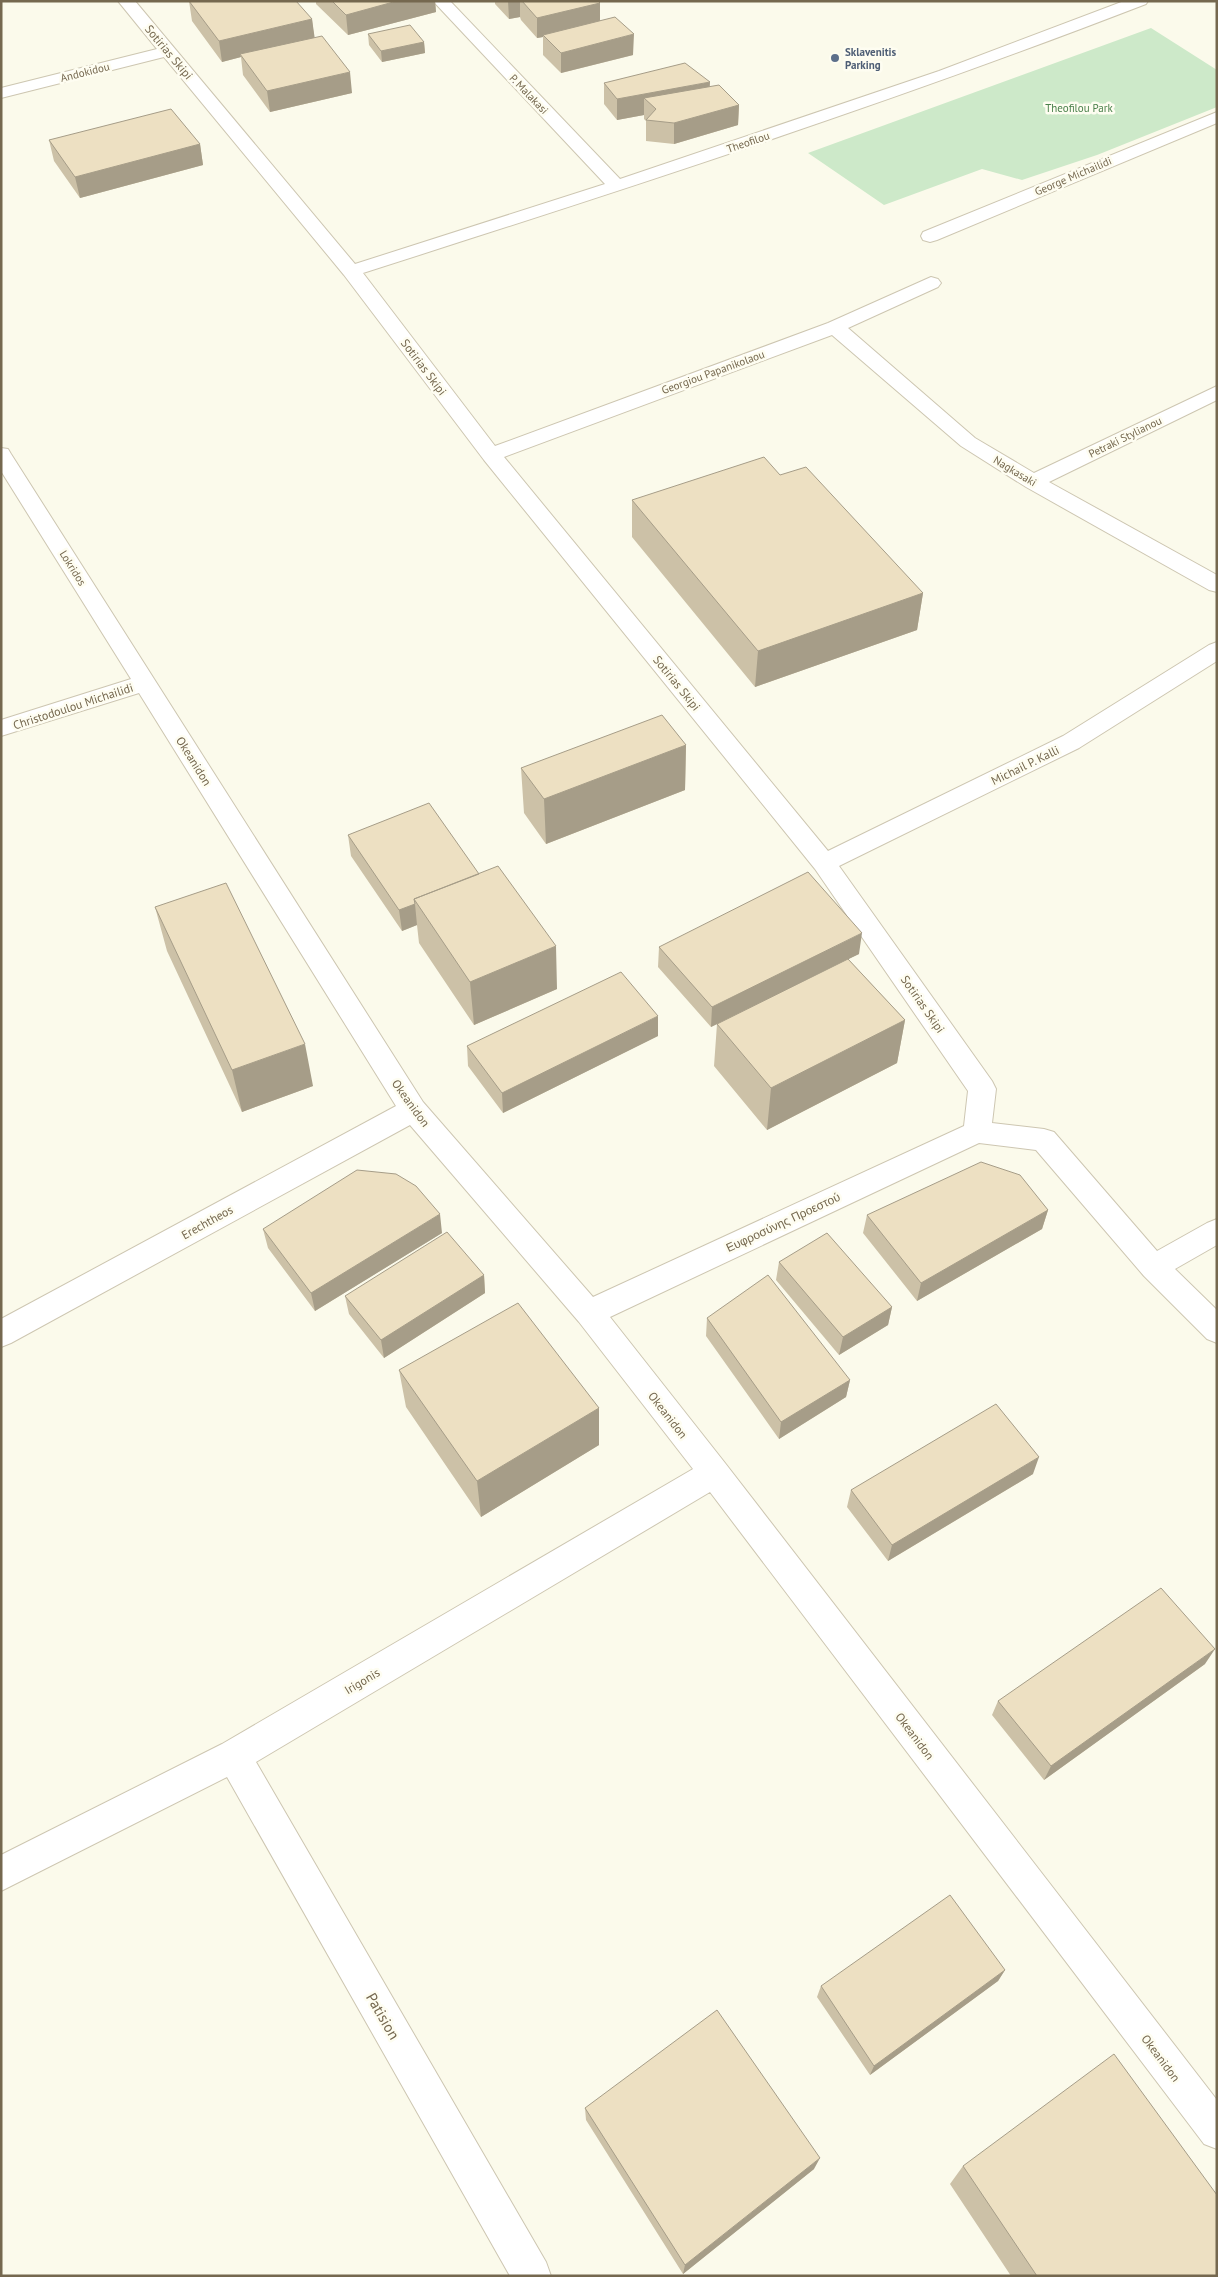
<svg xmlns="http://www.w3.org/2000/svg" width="1218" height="2277" font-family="'PT Sans',sans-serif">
<rect width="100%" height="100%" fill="#fbfaeb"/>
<path fill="#cde9c9" d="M 1151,28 L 1217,70 L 1217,107 L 1097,155 L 1022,180 L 982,169 L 884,205 L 808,153 Z"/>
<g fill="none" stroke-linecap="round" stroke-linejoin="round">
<defs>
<path id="minor" d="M 118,1 L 135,1 L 355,264 L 605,184 L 433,1 L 450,1 L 620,179 L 939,71 L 1124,1 L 1148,1 L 1146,4 C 888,104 626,189 363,273 L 495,446 L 828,323 L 931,277 L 938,279 L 941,283 L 938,287 L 848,328 L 975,438 L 1034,473 L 1217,386 L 1217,400 L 1049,482 L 1217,575 L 1217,592 L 1209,590 L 1026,487 L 961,446 L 832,335 L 504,457 L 828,851 L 1063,736 L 1209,645 L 1217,642 L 1217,661 L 1079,748 L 839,866 L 992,1081 L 996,1089 L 992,1123 L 1044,1129 L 1054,1132 L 1157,1251 L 1207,1223 L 1217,1219 L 1217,1245 L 1175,1269 L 1217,1310 L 1217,1343 L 1207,1339 L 1144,1276 L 1036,1150 L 979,1143 L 610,1317 L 725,1463 L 1217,2100 L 1217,2149 L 1204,2144 L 710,1492 L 256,1762 L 546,2262 L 551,2276 L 510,2276 L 227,1777 L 1,1891 L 1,1855 L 222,1744 L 693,1469 L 579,1322 L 410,1125 L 11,1343 L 1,1347 L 1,1319 L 396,1106 L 139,693 L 1,736 L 1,720 L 131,679 L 1,471 L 1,448 L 8,449 L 11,454 L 423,1102 L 593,1297 L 964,1126 L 968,1091 L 815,869 L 484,460 L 344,275 L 164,57 L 1,98 L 1,88 L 157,49 Z
M 1217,112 L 1217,123 L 937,240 L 930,242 L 923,240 L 921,236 L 923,232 Z"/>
</defs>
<use href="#minor" stroke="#cdc6b1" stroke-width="2"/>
<use href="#minor" fill="#fff" fill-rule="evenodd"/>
</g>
<path fill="#ccc1a7" d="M 189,1 L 312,19 L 314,38 L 352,93 L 270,112 L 243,75 L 241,57 L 222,62 L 192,21 Z
M 316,1 L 435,1 L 436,12 L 348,35 L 316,4 Z
M 495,1 L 598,1 L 600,3 L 600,20 L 633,55 L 561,73 L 543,55 L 543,37 L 537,38 L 521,20 L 520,17 L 509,19 L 495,4 Z
M 368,34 L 424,42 L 425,53 L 382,62 L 369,45 Z
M 604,83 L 710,87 L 739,105 L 738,125 L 674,144 L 646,141 L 646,121 L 644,119 L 644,115 L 617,120 L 604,104 Z
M 49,140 L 200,144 L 203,165 L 80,198 L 54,161 Z
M 632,500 L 923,593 L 917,630 L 755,687 L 632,537 Z
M 686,745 L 685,790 L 546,844 L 524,813 L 521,768 Z
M 348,835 L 557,989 L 474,1025 L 419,943 L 417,925 L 402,931 L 351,856 Z
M 155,907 L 313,1086 L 242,1112 L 167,951 Z
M 659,947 L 859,954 L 848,959 L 905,1020 L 897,1063 L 767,1130 L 714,1066 L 717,1024 L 711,1027 L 658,967 Z
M 658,1036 L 503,1113 L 468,1066 L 467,1046 Z
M 1048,1210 L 1042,1229 L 917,1301 L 863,1233 L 867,1215 Z
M 263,1229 L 442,1233 L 315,1311 L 268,1248 Z
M 779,1262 L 892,1307 L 888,1325 L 839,1355 L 776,1280 Z
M 484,1275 L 485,1293 L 384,1358 L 349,1314 L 345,1296 Z
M 707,1318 L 850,1380 L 846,1397 L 779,1439 L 706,1336 Z
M 399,1370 L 599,1408 L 599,1445 L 481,1517 L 406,1407 Z
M 1033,1474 L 888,1561 L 847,1507 L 851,1490 Z
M 1205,1664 L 1044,1780 L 992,1715 L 998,1701 Z
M 1005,1970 L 998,1981 L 870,2075 L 817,1997 L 821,1986 Z
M 585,2108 L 814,2169 L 683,2274 L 586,2120 Z
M 963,2166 L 1217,2276 L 1011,2276 L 950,2184 Z"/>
<path fill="#a69d88" d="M 397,1 L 435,1 L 436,12 L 348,35 L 346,15 Z
M 508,1 L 520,1 L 520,17 L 509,19 Z
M 600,3 L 600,24 L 543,35 L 543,37 L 537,38 L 537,18 Z
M 312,19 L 315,40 L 240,54 L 241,57 L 222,62 L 219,41 Z
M 634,34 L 633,55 L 561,73 L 561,53 Z
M 424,42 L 425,53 L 382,62 L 381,51 Z
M 350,72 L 352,93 L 270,112 L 267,91 Z
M 710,82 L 709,103 L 656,109 L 644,98 L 644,115 L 617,120 L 617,99 Z
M 739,105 L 738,125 L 674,144 L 674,123 Z
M 200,144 L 203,165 L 80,198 L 75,177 Z
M 923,593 L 917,630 L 755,687 L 758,651 Z
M 686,745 L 685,790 L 546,844 L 544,799 Z
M 415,904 L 417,925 L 402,931 L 399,910 Z
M 862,933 L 859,954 L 711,1027 L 712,1007 Z
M 556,946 L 557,989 L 474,1025 L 470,982 Z
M 658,1016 L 658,1036 L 503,1113 L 502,1093 Z
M 905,1020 L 897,1063 L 767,1130 L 771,1088 Z
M 305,1044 L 313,1086 L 242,1112 L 232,1070 Z
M 1048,1210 L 1042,1229 L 917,1301 L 921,1283 Z
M 440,1214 L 442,1233 L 315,1311 L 311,1293 Z
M 484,1275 L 485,1293 L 384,1358 L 381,1340 Z
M 892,1307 L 888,1325 L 839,1355 L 843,1337 Z
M 850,1380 L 846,1397 L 779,1439 L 781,1422 Z
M 599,1408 L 599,1445 L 481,1517 L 477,1481 Z
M 1039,1457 L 1033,1474 L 888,1561 L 892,1545 Z
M 1215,1649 L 1205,1664 L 1044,1780 L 1051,1766 Z
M 1005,1970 L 998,1981 L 870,2075 L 874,2066 Z
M 820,2158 L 814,2169 L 683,2274 L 685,2265 Z"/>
<path fill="#ede0c2" stroke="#a69d88" d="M 189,1 L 296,1 L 312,19 L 219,41 Z
M 332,1 L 397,1 L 346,15 Z
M 522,1 L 598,1 L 600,3 L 537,18 Z
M 615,17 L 634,34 L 561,53 L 543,35 Z
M 410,25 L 424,42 L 381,51 L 368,34 Z
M 322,36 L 350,72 L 267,91 L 240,54 Z
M 685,63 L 710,82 L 617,99 L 604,83 Z
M 719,85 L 739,105 L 674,123 L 646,120 L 656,109 L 644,98 Z
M 171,109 L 200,144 L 75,177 L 49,140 Z
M 764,457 L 780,475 L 806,467 L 923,593 L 758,651 L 632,500 Z
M 662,715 L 686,745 L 544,799 L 521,768 Z
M 429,803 L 479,874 L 414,899 L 415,904 L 399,910 L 348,835 Z
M 498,866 L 556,946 L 470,982 L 414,899 Z
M 808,872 L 862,933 L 712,1007 L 659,947 Z
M 226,883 L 305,1044 L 232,1070 L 155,907 Z
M 848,959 L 905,1020 L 771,1088 L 717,1024 Z
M 621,972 L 658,1016 L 502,1093 L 467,1046 Z
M 981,1162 L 1020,1175 L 1048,1210 L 921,1283 L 867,1215 Z
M 357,1170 L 396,1174 L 416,1186 L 440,1214 L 311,1293 L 263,1229 Z
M 447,1232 L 484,1275 L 381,1340 L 345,1296 Z
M 827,1233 L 892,1307 L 843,1337 L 779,1262 Z
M 768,1275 L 850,1380 L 781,1422 L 707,1318 Z
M 518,1303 L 599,1408 L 477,1481 L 399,1370 Z
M 996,1404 L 1039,1457 L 892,1545 L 851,1490 Z
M 1161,1588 L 1215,1649 L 1051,1766 L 998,1701 Z
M 950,1895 L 1005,1970 L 874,2066 L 821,1986 Z
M 717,2010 L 820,2158 L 685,2265 L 585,2108 Z
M 1114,2054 L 1217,2195 L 1217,2276 L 1037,2276 L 963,2166 Z"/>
<circle fill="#5c6f8a" stroke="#fefdf1" stroke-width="2" cx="835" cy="58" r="5"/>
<g text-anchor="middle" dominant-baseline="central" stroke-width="5" stroke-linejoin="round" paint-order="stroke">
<g font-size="11" font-weight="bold" fill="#4e5e75" stroke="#fefdf1" text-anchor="start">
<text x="845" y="52">Sklavenitis<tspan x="845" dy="13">Parking</tspan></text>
</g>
<g font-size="11" fill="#75684f" stroke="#fefdf1">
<text transform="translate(85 72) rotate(-14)">Andokidou</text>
<text transform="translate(529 94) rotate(46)">P. Malakasi</text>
<text transform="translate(748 142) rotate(-19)">Theofilou</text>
<text transform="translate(1073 176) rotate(-23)">George Michailidi</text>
<text transform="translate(713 372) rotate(-20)">Georgiou Papanikolaou</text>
<text transform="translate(1125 437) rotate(-26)">Petraki Stylianou</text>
<text transform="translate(1015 471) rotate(31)">Nagkasaki</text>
<text transform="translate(73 568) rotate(58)">Lokridos</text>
</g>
<g font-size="11" fill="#4a804b" stroke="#fefdf1">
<text x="1079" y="108">Theofilou Park</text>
</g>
<g font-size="12" fill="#75684f" stroke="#fefdf1">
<text transform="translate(169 52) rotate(50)">Sotirias Skipi</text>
<text transform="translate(424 367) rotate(53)">Sotirias Skipi</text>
<text transform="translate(677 683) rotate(51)">Sotirias Skipi</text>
<text transform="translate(73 706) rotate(-18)">Christodoulou Michailidi</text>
<text transform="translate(194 761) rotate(58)">Okeanidon</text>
<text transform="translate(1025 765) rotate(-26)">Michail P. Kalli</text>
<text transform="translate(923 1004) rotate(55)">Sotirias Skipi</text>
<text transform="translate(411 1103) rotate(54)">Okeanidon</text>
<text transform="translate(207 1222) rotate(-29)">Erechtheos</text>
<text transform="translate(783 1222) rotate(-25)">Ευφροσύνης Προεστού</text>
<text transform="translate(668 1415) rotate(52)">Okeanidon</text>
<text transform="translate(362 1681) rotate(-31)">Irigonis</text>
<text transform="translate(915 1736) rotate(53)">Okeanidon</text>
<text transform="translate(1161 2058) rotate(53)">Okeanidon</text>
</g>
<g font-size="15" fill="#75684f" stroke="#fefdf1">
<text transform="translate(383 2016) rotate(60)">Patision</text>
</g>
</g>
<rect width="1218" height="2277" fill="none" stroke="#75684f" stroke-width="5"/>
</svg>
